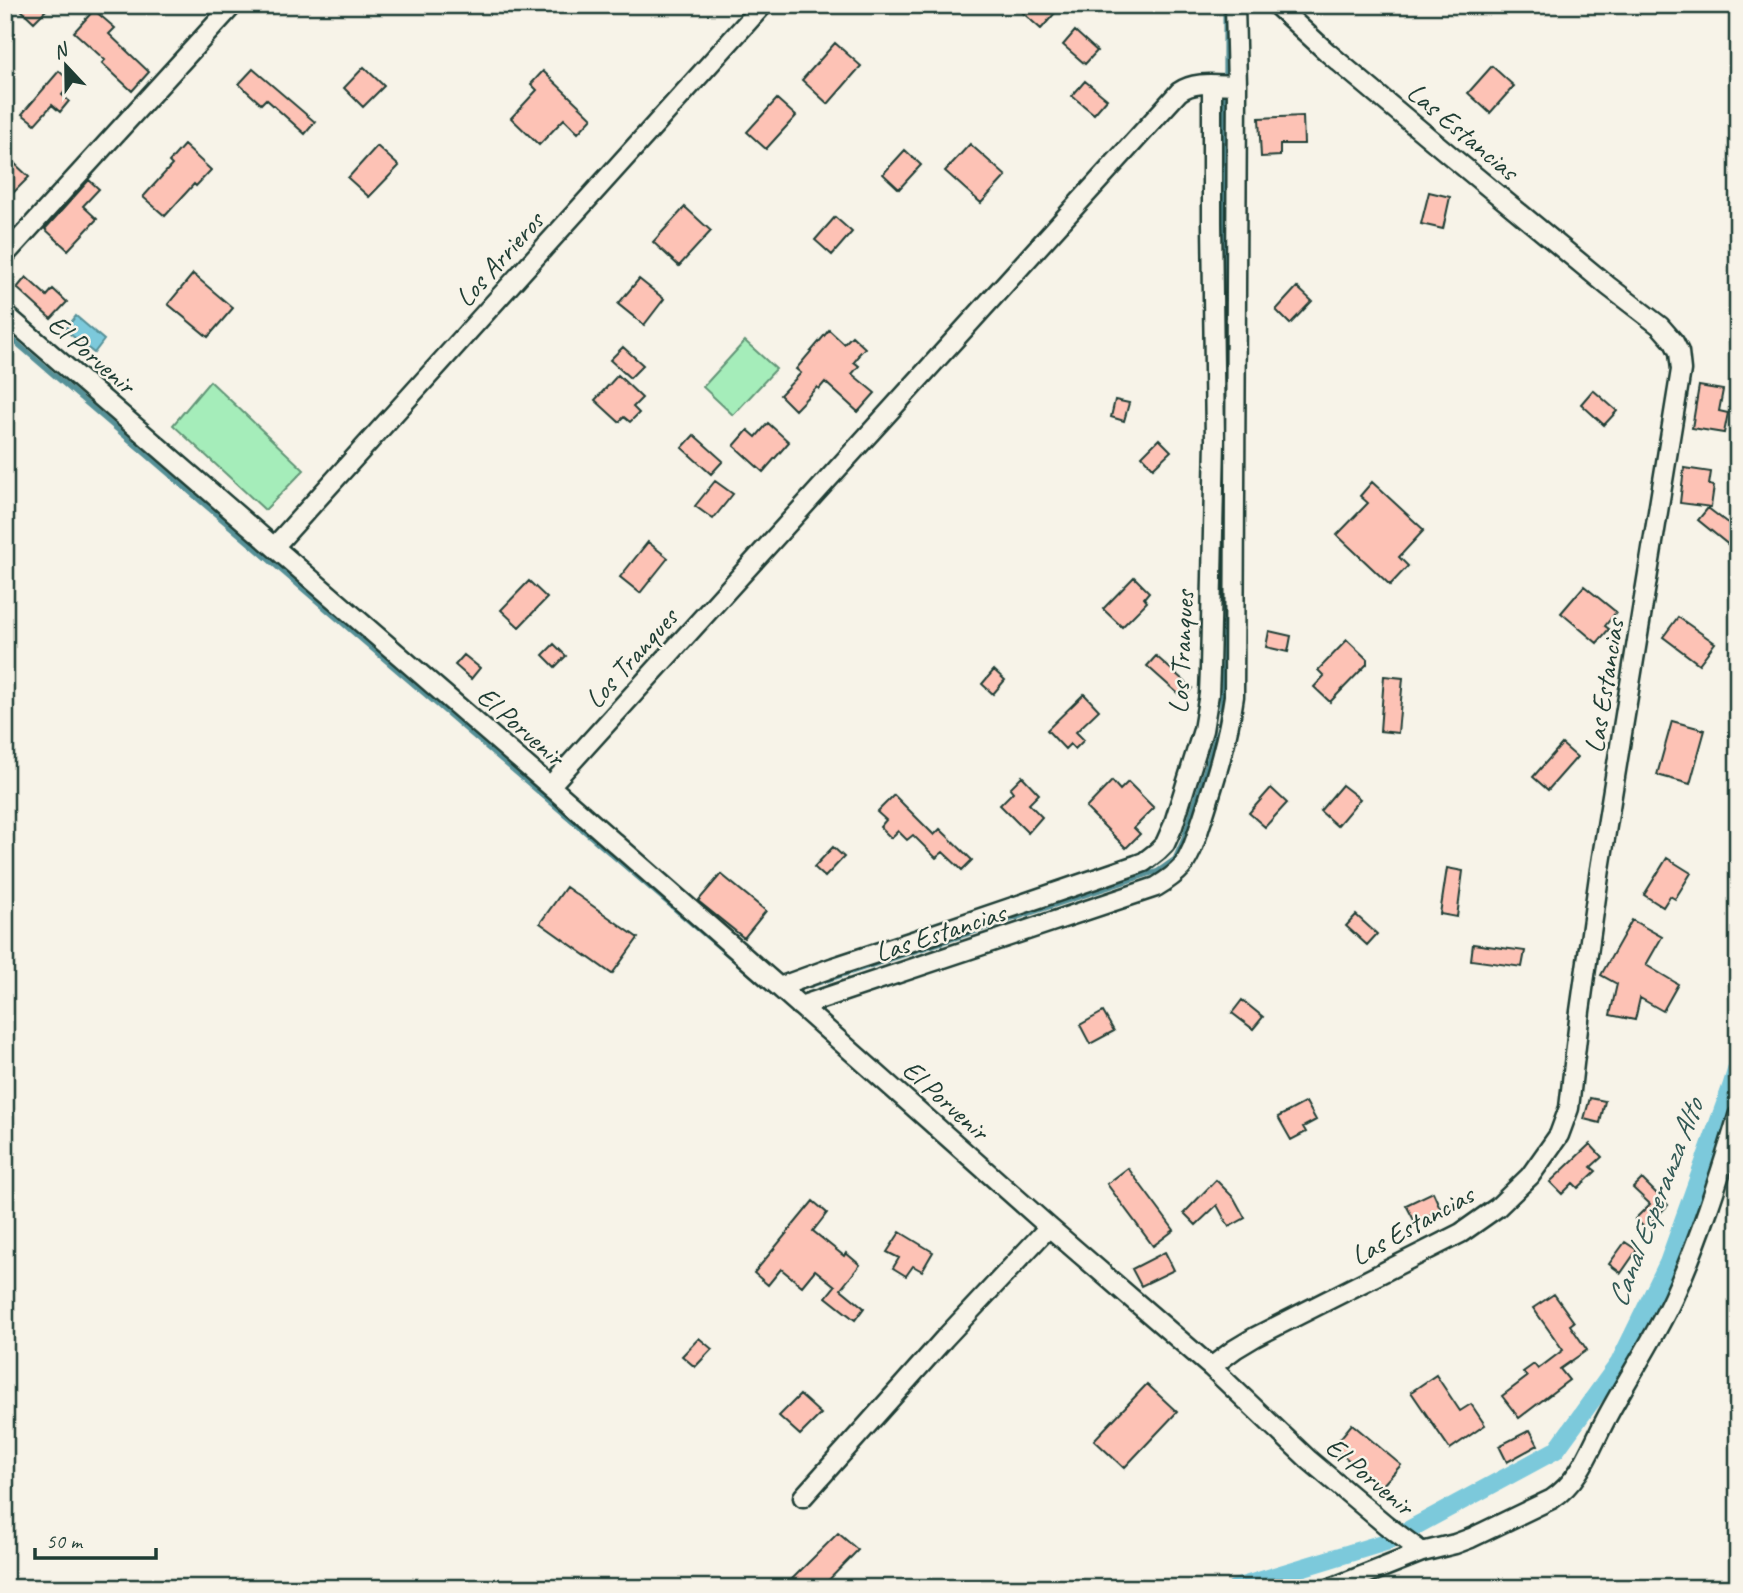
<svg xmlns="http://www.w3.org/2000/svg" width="1743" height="1593" font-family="Caveat,sans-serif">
<rect width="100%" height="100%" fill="#f7f3e8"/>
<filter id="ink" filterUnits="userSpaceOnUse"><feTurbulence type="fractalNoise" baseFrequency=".0143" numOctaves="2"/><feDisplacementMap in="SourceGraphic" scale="14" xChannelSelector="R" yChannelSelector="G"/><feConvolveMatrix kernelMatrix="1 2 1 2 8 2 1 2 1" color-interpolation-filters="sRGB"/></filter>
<g filter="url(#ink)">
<path fill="#a5edba" stroke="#629577" stroke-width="2" d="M 745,341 L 776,369 L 733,415 L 703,387 Z
M 210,381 L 304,470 L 265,510 L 173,425 Z"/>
<path fill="#7cc9db" stroke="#579198" stroke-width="2" d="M 76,316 L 104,340 L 94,353 L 65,330 Z"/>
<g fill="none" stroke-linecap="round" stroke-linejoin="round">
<path stroke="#579198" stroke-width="5" d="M 5,333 L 776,996 L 783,994
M 806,987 L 1158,871 L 1175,859 L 1183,841 L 1221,720 L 1224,662 L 1225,5"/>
<path stroke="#7cc9db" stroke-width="18" d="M 1235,1588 L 1386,1542 L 1556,1450 L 1619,1363 L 1668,1263 L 1731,1087 L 1738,1064"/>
</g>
<path fill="#fdc2b5" stroke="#1f3d34" stroke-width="2" d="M 16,5 L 51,5 L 34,22 Z
M 1014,5 L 1062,5 L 1041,29 Z
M 94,10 L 115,28 L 109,34 L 149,72 L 132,91 L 102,63 L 105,60 L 74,32 Z
M 1075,31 L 1097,51 L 1085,64 L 1063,45 Z
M 835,43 L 861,66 L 828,104 L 802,80 Z
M 1492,66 L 1514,86 L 1490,113 L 1468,93 Z
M 364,67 L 384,86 L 363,107 L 344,88 Z
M 253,69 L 315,122 L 305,134 L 266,99 L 261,104 L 239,84 Z
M 59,71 L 72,83 L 62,95 L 69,101 L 60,112 L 52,105 L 35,124 L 22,114 Z
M 543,71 L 592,118 L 578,133 L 564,119 L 539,145 L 511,118 L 537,90 L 531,84 Z
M 1085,81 L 1107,99 L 1094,114 L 1072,96 Z
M 777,99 L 796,116 L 766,149 L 747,132 Z
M 1303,116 L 1304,144 L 1280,144 L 1280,156 L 1261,157 L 1259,118 Z
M 970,144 L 1006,176 L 981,203 L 945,171 Z
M 184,145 L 211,170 L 196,186 L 194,184 L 165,216 L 143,197 L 172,165 L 169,162 Z
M 377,146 L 399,166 L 369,197 L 348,178 Z
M 905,150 L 921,165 L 899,189 L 883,174 Z
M 13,162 L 29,177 L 5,201 L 5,169 Z
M 89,180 L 99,189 L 83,206 L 97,219 L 68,250 L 45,229 Z
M 1429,192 L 1450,197 L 1443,229 L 1421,224 Z
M 685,207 L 711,231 L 679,266 L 653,242 Z
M 835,217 L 852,232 L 832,255 L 815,240 Z
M 193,274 L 233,308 L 208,337 L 168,304 Z
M 26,277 L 47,296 L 53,289 L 67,302 L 51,319 L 17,288 Z
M 639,279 L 664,299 L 644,325 L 618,304 Z
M 1297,287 L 1312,301 L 1290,324 L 1276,310 Z
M 829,330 L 844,344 L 852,336 L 865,348 L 858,355 L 859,356 L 854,362 L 859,366 L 852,374 L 875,393 L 858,412 L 825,382 L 819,389 L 817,387 L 795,410 L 780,395 L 801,373 L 796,369 Z
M 623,347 L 643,365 L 630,378 L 610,360 Z
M 618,375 L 642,398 L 633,407 L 639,413 L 630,422 L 624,417 L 619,422 L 595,400 Z
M 1699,386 L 1723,390 L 1719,411 L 1728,413 L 1724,433 L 1692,428 Z
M 1593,390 L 1617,411 L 1604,425 L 1581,404 Z
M 1115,400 L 1129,403 L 1124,421 L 1111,417 Z
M 768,423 L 789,442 L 763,472 L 734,446 L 748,430 L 756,437 Z
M 694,435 L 723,461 L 711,474 L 682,448 Z
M 1159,439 L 1171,451 L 1153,468 L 1142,456 Z
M 1684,468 L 1711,472 L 1709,485 L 1714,486 L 1711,507 L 1680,503 Z
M 715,481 L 733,494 L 713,519 L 695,506 Z
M 1372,482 L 1424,530 L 1399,557 L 1408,566 L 1390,585 L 1337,535 L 1368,503 L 1360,496 Z
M 1708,508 L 1738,531 L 1738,537 L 1730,546 L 1698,520 Z
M 648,542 L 668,558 L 640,593 L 620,577 Z
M 1134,577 L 1149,592 L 1144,598 L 1147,602 L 1122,627 L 1103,609 Z
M 529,581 L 547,598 L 519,627 L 501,610 Z
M 1584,586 L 1616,612 L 1605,626 L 1609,629 L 1597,643 L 1561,613 Z
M 1678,617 L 1715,643 L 1699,664 L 1663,637 Z
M 1269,631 L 1291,636 L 1288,652 L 1266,647 Z
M 1347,640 L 1367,659 L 1367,664 L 1330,702 L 1314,687 L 1324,676 L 1318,670 Z
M 554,644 L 566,656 L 555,667 L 543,655 Z
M 464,655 L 480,668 L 471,679 L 455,665 Z
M 1156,656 L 1192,688 L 1183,698 L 1147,666 Z
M 994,670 L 1005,680 L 993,694 L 982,684 Z
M 1384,676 L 1403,678 L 1398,733 L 1380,731 Z
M 1084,694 L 1099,710 L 1076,732 L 1084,740 L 1075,749 L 1070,744 L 1065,749 L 1047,730 Z
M 1672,721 L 1705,730 L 1690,784 L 1657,775 Z
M 1562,744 L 1577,757 L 1548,790 L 1533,777 Z
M 1022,776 L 1039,794 L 1029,804 L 1042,817 L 1028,833 L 1000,805 L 1013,792 L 1010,788 Z
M 1112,781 L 1120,790 L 1128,782 L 1154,808 L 1134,828 L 1140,834 L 1126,848 L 1086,808 Z
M 1342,785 L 1360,799 L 1337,826 L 1320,811 Z
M 1271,788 L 1287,803 L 1265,827 L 1249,813 Z
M 894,795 L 934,835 L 940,829 L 972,860 L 962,870 L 943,852 L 936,858 L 913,835 L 907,840 L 898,831 L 891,838 L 880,827 L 886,820 L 877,812 Z
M 833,847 L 844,857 L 825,877 L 814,867 Z
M 1667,858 L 1691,873 L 1675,899 L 1670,896 L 1663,907 L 1644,895 Z
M 1447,868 L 1463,871 L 1457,917 L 1440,914 Z
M 721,874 L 766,911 L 744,938 L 698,901 Z
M 566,887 L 638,938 L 612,974 L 540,923 Z
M 1356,915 L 1377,934 L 1367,945 L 1346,926 Z
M 1632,920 L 1662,937 L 1646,965 L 1678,984 L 1663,1011 L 1640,998 L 1635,1020 L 1610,1015 L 1617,984 L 1601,975 Z
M 1473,944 L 1525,951 L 1522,967 L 1471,960 Z
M 1242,1000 L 1263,1017 L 1253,1029 L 1232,1013 Z
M 1103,1012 L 1114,1031 L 1090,1044 L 1080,1025 Z
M 1590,1098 L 1605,1101 L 1600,1123 L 1584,1119 Z
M 1306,1102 L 1316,1120 L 1303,1127 L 1306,1132 L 1291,1140 L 1278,1117 Z
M 1590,1144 L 1602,1157 L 1591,1167 L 1596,1171 L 1578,1188 L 1573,1183 L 1562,1194 L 1550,1182 Z
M 1128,1168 L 1174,1230 L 1153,1246 L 1107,1184 Z
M 1642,1179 L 1668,1205 L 1645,1228 L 1635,1219 L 1650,1204 L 1633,1188 Z
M 1216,1180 L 1234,1198 L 1245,1218 L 1229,1227 L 1217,1205 L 1196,1225 L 1184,1213 Z
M 1433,1192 L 1441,1210 L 1415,1222 L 1406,1205 Z
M 813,1201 L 827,1213 L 813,1231 L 844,1256 L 846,1253 L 860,1265 L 841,1289 L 864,1308 L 855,1320 L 826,1297 L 835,1286 L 815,1270 L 802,1286 L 781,1269 L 768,1285 L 754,1273 Z
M 900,1232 L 933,1252 L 922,1271 L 913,1266 L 906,1276 L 893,1268 L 899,1258 L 887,1252 Z
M 1625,1242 L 1637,1250 L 1621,1273 L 1609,1264 Z
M 1165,1252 L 1174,1270 L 1141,1286 L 1132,1269 Z
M 1554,1294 L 1574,1322 L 1570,1325 L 1587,1350 L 1560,1369 L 1569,1380 L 1519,1418 L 1502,1396 L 1527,1377 L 1523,1372 L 1534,1364 L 1538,1369 L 1563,1350 L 1533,1308 Z
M 699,1338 L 712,1349 L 695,1367 L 682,1356 Z
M 1436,1375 L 1460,1411 L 1471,1404 L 1485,1425 L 1450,1449 L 1411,1392 Z
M 1147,1384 L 1177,1412 L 1124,1468 L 1094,1440 Z
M 800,1395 L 821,1414 L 800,1435 L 779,1416 Z
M 1352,1424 L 1401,1465 L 1381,1487 L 1333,1447 Z
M 1530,1430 L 1538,1445 L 1507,1462 L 1499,1446 Z
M 838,1533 L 858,1550 L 821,1588 L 801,1588 L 792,1579 Z"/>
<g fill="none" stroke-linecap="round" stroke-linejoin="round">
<defs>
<path id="street" d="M 5,255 L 233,5
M 5,314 L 550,786 L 779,987 L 1049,1227 L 1211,1367 L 1309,1460 L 1386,1525 L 1422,1552
M 274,547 L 763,5
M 550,786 L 1179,92 C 1195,80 1219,85 1237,85
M 779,987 L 834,967 L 934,934 L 1136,865 L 1144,862 L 1158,851 L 1165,844 L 1173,826 L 1203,730 L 1209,694 L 1210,669 L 1215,440 L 1212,223 L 1212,85
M 800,1006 L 1156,887 C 1166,881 1175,875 1182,867 C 1193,852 1197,834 1203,817 C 1216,777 1228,738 1234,696 L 1237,85 L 1235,5
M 1211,1367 L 1235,1349 L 1255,1337 L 1461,1233 L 1498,1207 L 1530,1176 L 1559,1135 L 1569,1108 L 1580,1011 L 1600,869 L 1681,370 L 1679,352 L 1674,342 L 1660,326 L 1608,286 L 1458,162 L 1327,52 L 1276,5
M 803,1497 L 944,1339 L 1049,1227
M 1331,1588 L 1422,1552 L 1455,1544 L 1471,1538 L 1552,1499 C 1582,1479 1591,1446 1608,1415 C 1629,1376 1654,1339 1673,1298 C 1700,1239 1719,1178 1738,1116"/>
</defs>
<use href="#street" stroke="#1f3d34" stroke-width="23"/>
<use href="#street" stroke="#f7f3e8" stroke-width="18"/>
</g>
</g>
<g text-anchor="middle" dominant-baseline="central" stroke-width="5" stroke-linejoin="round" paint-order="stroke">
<g font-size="28" fill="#1f3d34" stroke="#f7f3e8">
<text transform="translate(1463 131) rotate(40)">Las Estancias</text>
<text transform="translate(499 259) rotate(-48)">Los Arrieros</text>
<text transform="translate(92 354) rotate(41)">El Porvenir</text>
<text transform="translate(1181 652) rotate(-87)">Los Tranques</text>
<text transform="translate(631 658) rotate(-48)">Los Tranques</text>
<text transform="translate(1604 686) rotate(-81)">Las Estancias</text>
<text transform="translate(521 726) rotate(41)">El Porvenir</text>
<text transform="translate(940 932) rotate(-18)">Las Estancias</text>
<text transform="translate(946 1100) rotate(42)">El Porvenir</text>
<text transform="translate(1412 1225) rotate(-29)">Las Estancias</text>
<text transform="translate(1370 1476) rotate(40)">El Porvenir</text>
</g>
<g font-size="30" font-style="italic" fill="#325955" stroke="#f7f3e8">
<text transform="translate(1655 1203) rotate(-69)">Canal Esperanza Alto</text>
</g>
</g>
<rect width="1743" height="1593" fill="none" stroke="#f7f3e8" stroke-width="28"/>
<rect x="14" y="14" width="1715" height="1565" fill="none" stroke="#1f3d34" stroke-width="2.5" filter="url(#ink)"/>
<g transform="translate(66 66) rotate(338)" stroke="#f7f3e8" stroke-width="5" paint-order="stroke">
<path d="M0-5L12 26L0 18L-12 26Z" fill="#1f3d34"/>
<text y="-10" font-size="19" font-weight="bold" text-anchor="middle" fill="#1f3d34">N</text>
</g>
<path d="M35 1548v10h121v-10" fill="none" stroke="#1f3d34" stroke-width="3.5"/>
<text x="46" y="1548" font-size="21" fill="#1f3d34" stroke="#f7f3e8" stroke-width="5" paint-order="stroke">50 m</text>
</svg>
